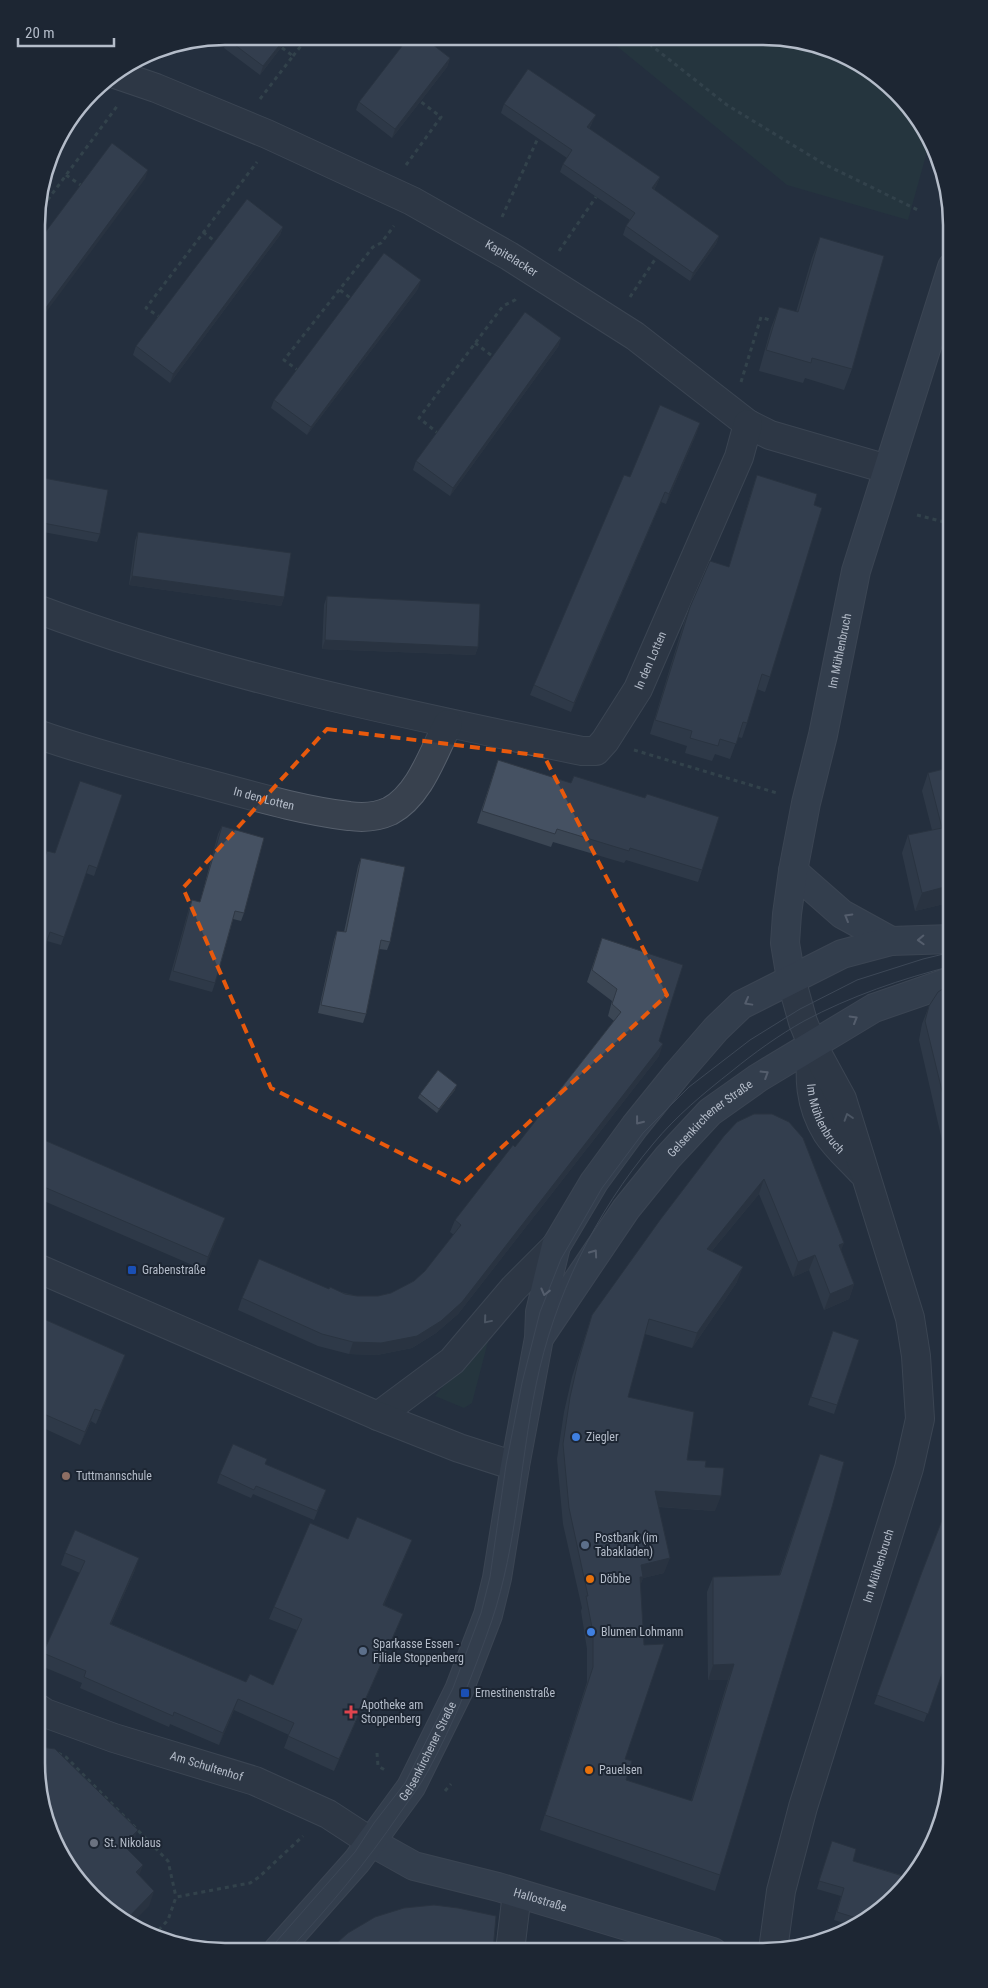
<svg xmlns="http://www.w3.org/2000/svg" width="988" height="1988" font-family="'Roboto Condensed',sans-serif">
<rect width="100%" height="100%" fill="#242f3e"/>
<path fill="#263c3f" d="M 608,39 L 800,40 L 847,56 L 888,83 L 920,120 L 930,141 L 908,220 L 787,185 Z
M 491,1330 L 472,1403 L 464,1408 L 435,1396 Z"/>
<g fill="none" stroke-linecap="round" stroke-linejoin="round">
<defs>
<g id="minor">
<path id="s1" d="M 115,74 L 156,88 L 267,134 L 412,201 L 509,256 L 635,336 L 748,424 L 770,435 L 887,469"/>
<path id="s2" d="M 37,609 C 213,675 398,713 582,751 L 596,751 L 605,741 L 638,689 L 739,457 L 748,424"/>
<path id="s3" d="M 37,734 C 91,753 146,767 201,782 C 250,795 299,810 349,816 C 363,818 377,817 390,811 C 420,795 433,753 448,724"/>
<path d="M 378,1416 L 452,1361 L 514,1288 L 556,1246"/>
<path id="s4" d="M 36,1707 L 45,1713 L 114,1738 L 255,1781 L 328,1814 L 371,1842"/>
<path d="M 510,1951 L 517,1893"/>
</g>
<g id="tertiary">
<path id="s5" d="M 812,1044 C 809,1077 809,1104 827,1133 C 836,1147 850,1159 861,1171"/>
<path d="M 37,1268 L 378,1416 L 459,1448 L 515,1466"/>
<path id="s6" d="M 773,1950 L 781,1891 L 803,1807 L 909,1468 L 920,1419 L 916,1356 L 910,1318 L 842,1099 L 812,1044 L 803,1022 L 791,979"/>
</g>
<g id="secondary">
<path d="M 793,871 L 842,914 L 891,941"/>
<path id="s7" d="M 791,979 L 785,943 L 787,914 L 793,871 L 806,803 L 823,735 L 856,571 L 952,267"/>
<path id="s8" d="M 541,1335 L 626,1209 L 668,1157 L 710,1112 L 758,1078 L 874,1008 L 952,981"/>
<path id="s9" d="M 371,1842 L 414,1866 L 498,1887 L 713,1952"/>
<path id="s10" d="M 278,1950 L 357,1861 L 411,1787 L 459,1690 L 488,1615 L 497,1578 L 515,1466 L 539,1338 L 540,1312 L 556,1246 L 594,1182 L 635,1126 L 677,1074 L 716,1029 L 741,1005 L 842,954 L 891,941 L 952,939"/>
</g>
</defs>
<use href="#minor" stroke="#565f6c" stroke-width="30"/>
<use href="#tertiary" stroke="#565f6c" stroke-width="30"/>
<use href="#secondary" stroke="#565f6c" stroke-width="30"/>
<path stroke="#44595c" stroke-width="3" stroke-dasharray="4 4" stroke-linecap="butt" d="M 643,39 L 727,105 L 824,164 L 918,210
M 293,56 L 308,37
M 260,99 L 293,56 L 281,47
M 406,165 L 441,117 L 420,101
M 66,175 L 82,186
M 38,213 L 118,105
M 502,217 L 538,138
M 203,232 L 217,243
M 559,251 L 596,197
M 340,290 L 353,300
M 630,297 L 656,258
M 161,318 L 146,308 L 257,162
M 475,343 L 495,358
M 299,371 L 284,360 L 373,247 L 381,243 L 394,226
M 741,382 L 761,317 L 772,321
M 439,434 L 419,418 L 503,306 L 515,300 L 517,297
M 917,515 L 952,524
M 634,750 L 777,793
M 58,1753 L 66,1757 L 168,1861 L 176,1897
M 377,1753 L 378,1766 L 385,1770
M 445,1791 L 451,1784
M 153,1936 L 168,1920 L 176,1897 L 250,1883 L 259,1877 L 303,1836"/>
<use href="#minor" stroke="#38414e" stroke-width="28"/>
<use href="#tertiary" stroke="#38414e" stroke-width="28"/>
<use href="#secondary" stroke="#465061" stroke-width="28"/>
<path stroke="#5a6575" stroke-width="1" d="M 269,1950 L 355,1852 L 374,1823 L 405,1783 L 453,1688 L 481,1613 L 490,1577 L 506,1465 L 522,1383 L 540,1312 L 561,1259 L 602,1188 L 643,1133 L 689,1087 L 750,1040 L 800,1009 L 857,980 L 923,959 L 952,952
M 289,1950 C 330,1906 366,1863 400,1813 C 409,1800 420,1786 428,1771 C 454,1723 474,1672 492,1620 C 517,1545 520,1463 536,1385 C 554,1297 595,1213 653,1144 C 676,1116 704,1093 732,1071 C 754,1053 779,1035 804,1021 C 851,996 901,979 952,966"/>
</g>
<path fill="#3b4654" d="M 289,37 L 260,75 L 224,48 L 227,39 Z
M 450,58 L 447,67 L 392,138 L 356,110 L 359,102 Z
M 504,104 L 592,123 L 589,129 L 660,177 L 656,186 L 654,190 L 719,236 L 716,244 L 690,281 L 623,235 L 626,226 L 630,220 L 560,172 L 563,164 L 567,158 L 501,113 Z
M 283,227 L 280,235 L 170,383 L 133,355 L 136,346 Z
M 820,237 L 852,369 L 844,390 L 805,378 L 803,383 L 759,371 L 771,328 L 779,307 L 796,312 L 812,258 Z
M 418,289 L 307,435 L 271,408 L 274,400 Z
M 561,338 L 558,347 L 450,496 L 413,470 L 416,461 Z
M 697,432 L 666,504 L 661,502 L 571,712 L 530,695 L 534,685 L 630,477 Z
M 757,475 L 814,505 L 770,677 L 765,692 L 757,689 L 747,723 L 742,738 L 738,737 L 730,759 L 715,754 L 712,761 L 685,753 L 687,746 L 650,734 L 684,622 L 690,607 L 729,567 L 752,490 Z
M 38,477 L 100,534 L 97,542 L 38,531 Z
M 138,532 L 284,597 L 281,606 L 129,585 L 135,541 Z
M 327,596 L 478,647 L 475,655 L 322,649 L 324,605 Z
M 498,760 L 702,870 L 698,882 L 626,860 L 624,863 L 553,842 L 551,847 L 477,823 Z
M 952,767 L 952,902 L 915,911 L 902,853 L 908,835 L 932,830 L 922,791 L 928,773 Z
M 122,795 L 94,876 L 86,873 L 61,945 L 47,941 L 38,967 L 37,966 L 37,878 L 55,853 Z
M 222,826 L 244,913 L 241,921 L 233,919 L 215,983 L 212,992 L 169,980 L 189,908 L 192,900 L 200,902 L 218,834 Z
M 361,858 L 390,942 L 387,950 L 379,949 L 366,1014 L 363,1023 L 318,1013 L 334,940 L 337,931 L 344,932 L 358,866 Z
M 602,938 L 659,1041 L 659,1056 L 458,1314 L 436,1333 L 412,1348 L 377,1355 L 349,1354 L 318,1346 L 238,1310 L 242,1298 L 329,1289 L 357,1296 L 378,1296 L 391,1293 L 414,1281 L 425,1271 L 454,1235 L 450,1232 L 455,1220 L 515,1147 L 614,1021 L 608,1016 L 612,1001 L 587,982 Z
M 952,983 L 951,1190 L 946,1166 L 947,1162 L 919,1040 L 922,1024 L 929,1006 Z
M 455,1090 L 437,1113 L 418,1098 L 420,1094 Z
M 724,1136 L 841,1250 L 854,1284 L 849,1299 L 824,1310 L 809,1270 L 793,1277 L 759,1194 L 711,1252 L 737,1282 L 692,1348 L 645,1334 L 628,1397 L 687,1460 L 705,1467 L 715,1511 L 659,1507 L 664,1573 L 643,1578 L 640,1585 L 625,1759 L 626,1780 L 691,1801 L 728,1680 L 708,1680 L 707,1592 L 713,1577 L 779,1575 L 820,1454 L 720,1875 L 715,1891 L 540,1830 L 587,1682 L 587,1649 L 581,1611 L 582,1608 L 563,1524 L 557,1459 L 564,1412 L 572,1377 L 592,1315 Z
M 37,1137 L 225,1218 L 204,1270 L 37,1198 Z
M 37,1316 L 125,1355 L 96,1424 L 91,1421 L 80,1445 L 37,1425 Z
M 833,1331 L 859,1340 L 834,1414 L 808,1405 Z
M 265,1464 L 326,1490 L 314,1520 L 253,1494 L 251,1498 L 217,1483 L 220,1474 Z
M 348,1539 L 407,1552 L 384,1605 L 403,1614 L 398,1626 L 334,1771 L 284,1748 L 289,1735 L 234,1710 L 219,1745 L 170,1724 L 169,1727 L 80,1688 L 82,1683 L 39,1665 L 43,1653 L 80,1573 L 61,1565 L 65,1553 L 135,1570 L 111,1624 L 246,1682 L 273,1685 L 297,1630 L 269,1619 L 274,1607 Z
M 922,1572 L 951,1648 L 924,1722 L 874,1704 Z
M 832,1841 L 853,1861 L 905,1876 L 908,1869 L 916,1872 L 868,1920 L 855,1926 L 834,1920 L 841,1896 L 817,1889 Z"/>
<path fill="#303945" d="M 286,37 L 289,37 L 260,75 L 263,66 Z
M 450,58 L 447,67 L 392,138 L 395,129 Z
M 596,115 L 592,123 L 584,136 L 587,127 Z
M 148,170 L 145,179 L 38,323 L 39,317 Z
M 660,177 L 656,186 L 649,197 L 652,188 Z
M 283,227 L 280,235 L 170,383 L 173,374 Z
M 719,236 L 716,244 L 690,281 L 693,273 Z
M 421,280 L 418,289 L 307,435 L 311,427 Z
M 561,338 L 558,347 L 450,496 L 453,488 Z
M 700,423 L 697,432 L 666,504 L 669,494 Z
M 665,492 L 661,502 L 571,712 L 574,703 Z
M 132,576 L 284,597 L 281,606 L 129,585 Z
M 325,640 L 478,647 L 475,655 L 322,649 Z
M 952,885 L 952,902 L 915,911 L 922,893 Z
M 663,1044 L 659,1056 L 458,1314 L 436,1333 L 412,1348 L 377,1355 L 349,1354 L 353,1342 Z
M 457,1085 L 455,1090 L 437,1113 L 439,1109 Z
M 764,1179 L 759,1194 L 701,1264 L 707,1249 Z
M 225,1218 L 221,1230 L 204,1270 L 208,1257 Z
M 844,1243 L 838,1258 L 839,1245 Z
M 815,1255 L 809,1270 L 793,1277 L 798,1262 Z
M 743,1267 L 737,1282 L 692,1348 L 697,1333 Z
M 854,1284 L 849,1299 L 824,1310 L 830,1294 Z
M 125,1355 L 121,1367 L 96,1424 L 101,1411 Z
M 95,1409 L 91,1421 L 80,1445 L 85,1432 Z
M 655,1491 L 721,1496 L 715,1511 L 650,1506 Z
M 412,1540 L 407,1552 L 379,1617 L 383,1605 Z
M 139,1558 L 135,1570 L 106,1635 L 110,1624 Z
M 670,1558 L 664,1573 L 643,1578 L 638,1592 L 641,1565 Z
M 403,1614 L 398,1626 L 334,1771 L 339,1759 Z
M 734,1664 L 728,1680 L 708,1680 L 713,1665 Z
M 238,1699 L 234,1710 L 219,1745 L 223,1733 Z
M 138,1830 L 132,1845 L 117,1861 L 123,1845 Z
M 143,1865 L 137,1881 L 136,1872 Z
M 154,1891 L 149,1906 L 130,1925 L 125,1921 Z"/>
<path fill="#455162" stroke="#303945" d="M 230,36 L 286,37 L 263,66 L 227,39 Z
M 409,37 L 423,37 L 450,58 L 395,129 L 359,102 Z
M 528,69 L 596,115 L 587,127 L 660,177 L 652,188 L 719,236 L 693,273 L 626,226 L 635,213 L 563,164 L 572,150 L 504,104 Z
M 112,143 L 148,170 L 39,317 L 38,317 L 38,242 Z
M 247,199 L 283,227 L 173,374 L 136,346 Z
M 820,237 L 884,256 L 852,369 L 812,358 L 811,363 L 766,350 L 779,307 L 798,312 Z
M 384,253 L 421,280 L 311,427 L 274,400 Z
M 525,312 L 561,338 L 453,488 L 416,461 Z
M 660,405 L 700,423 L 669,494 L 665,492 L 574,703 L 534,685 L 624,475 L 630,477 Z
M 757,475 L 817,494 L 814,505 L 822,508 L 770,677 L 762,674 L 747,723 L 743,722 L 736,744 L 720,739 L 718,746 L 690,738 L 692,731 L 655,720 L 690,607 L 710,561 L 729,567 Z
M 38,477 L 108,490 L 100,534 L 38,522 Z
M 138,532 L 291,553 L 284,597 L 132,576 Z
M 327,596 L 480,604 L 478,647 L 325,640 Z
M 498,760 L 571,783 L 574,776 L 645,798 L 647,794 L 719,817 L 702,870 L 630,848 L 629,851 L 557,829 L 555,834 L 482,811 Z
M 952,767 L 952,885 L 922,893 L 908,835 L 942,828 L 928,773 Z
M 80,781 L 122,795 L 97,868 L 89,865 L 64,937 L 50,932 L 41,958 L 37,957 L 37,879 L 47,851 L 55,853 Z
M 222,826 L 264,838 L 244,913 L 235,911 L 215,983 L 173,971 L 192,900 L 200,902 Z
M 361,858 L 405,867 L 390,942 L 381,940 L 366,1014 L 321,1005 L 337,931 L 346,932 Z
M 602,938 L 683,965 L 659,1041 L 663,1044 L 462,1302 L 441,1321 L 417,1336 L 381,1343 L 353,1342 L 322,1334 L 242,1298 L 259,1259 L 329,1289 L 330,1287 L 345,1294 L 357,1296 L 378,1296 L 391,1293 L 414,1281 L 425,1271 L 461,1225 L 455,1220 L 513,1145 L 515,1147 L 621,1012 L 612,1004 L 617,989 L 592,970 Z
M 952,983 L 952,1132 L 925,1021 L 929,1006 L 938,992 Z
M 438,1070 L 457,1085 L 439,1109 L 420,1094 Z
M 754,1114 L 772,1114 L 789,1122 L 803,1138 L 844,1243 L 839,1245 L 854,1284 L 830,1294 L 815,1255 L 798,1262 L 764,1179 L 707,1249 L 743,1267 L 697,1333 L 649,1319 L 628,1397 L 694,1412 L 687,1460 L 706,1461 L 705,1467 L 724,1468 L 721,1496 L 655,1491 L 670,1558 L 641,1565 L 643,1577 L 640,1577 L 644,1645 L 664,1644 L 625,1759 L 632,1761 L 626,1780 L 692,1801 L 734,1664 L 713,1665 L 713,1577 L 780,1575 L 820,1454 L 844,1462 L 832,1507 L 720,1875 L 545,1815 L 593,1667 L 593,1633 L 586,1596 L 588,1596 L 569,1508 L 563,1444 L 570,1397 L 578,1362 L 592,1315 L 660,1220 L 724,1136 L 737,1122 Z
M 37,1137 L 225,1218 L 208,1257 L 37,1184 Z
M 37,1316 L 125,1355 L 101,1411 L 95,1409 L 85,1432 L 37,1411 Z
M 833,1331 L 859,1340 L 837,1405 L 811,1397 Z
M 233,1444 L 267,1459 L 265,1464 L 326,1490 L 317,1511 L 256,1486 L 254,1490 L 220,1474 Z
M 951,1497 L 951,1648 L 928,1714 L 877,1695 L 922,1572 Z
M 357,1517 L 412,1540 L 383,1605 L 403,1614 L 339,1759 L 288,1736 L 294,1723 L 238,1699 L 223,1733 L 174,1712 L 173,1716 L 84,1677 L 86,1671 L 43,1653 L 85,1561 L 65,1553 L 75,1530 L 139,1558 L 110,1624 L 246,1682 L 250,1674 L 273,1685 L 302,1619 L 274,1607 L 310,1523 L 348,1539 Z
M 41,1747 L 55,1749 L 138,1830 L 123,1845 L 143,1865 L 136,1872 L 154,1891 L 125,1921 L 101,1905 L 68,1868 L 46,1824 L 36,1763 L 36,1749 Z
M 832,1841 L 856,1849 L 853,1861 L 906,1877 L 908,1869 L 916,1872 L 913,1878 L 868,1920 L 866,1921 L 837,1912 L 844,1888 L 819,1881 Z
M 434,1905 L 458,1908 L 496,1916 L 493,1951 L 329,1950 L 348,1933 L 375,1917 L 404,1908 Z"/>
<defs><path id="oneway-chevron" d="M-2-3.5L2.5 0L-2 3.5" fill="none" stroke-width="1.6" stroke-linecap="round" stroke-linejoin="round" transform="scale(1.25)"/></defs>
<g stroke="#8e96a5">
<use href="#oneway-chevron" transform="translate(848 917) rotate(-150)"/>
<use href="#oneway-chevron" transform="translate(921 940) rotate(178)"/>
<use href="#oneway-chevron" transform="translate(748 1002) rotate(151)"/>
<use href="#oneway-chevron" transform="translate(854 1019) rotate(-30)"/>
<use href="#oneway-chevron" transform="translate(765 1074) rotate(-32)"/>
<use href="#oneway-chevron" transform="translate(639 1121) rotate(128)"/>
<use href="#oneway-chevron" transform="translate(594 1253) rotate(-55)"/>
<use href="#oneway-chevron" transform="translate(545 1292) rotate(104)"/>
</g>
<g stroke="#7c8592">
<use href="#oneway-chevron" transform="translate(848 1117) rotate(-108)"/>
<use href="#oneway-chevron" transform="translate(487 1320) rotate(130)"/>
</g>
<path d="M0 0H988V1988H0ZM 327,729 L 544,756 L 667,995 L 462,1184 L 271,1088 L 183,888 Z" fill="#242f3e" fill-opacity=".55" fill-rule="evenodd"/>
<path fill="none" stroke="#e8590c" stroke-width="4" stroke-dasharray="10 6" stroke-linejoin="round" d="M 327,729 L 544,756 L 667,995 L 462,1184 L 271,1088 L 183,888 Z"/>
<g fill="#1a4fb4" stroke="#1d2633" stroke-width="2">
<rect x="127" y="1265" width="10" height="10" rx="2.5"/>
<rect x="460" y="1688" width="10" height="10" rx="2.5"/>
</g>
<g fill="#3f7fe0" stroke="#1d2633" stroke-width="2">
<circle cx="576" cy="1437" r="5"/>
<circle cx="591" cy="1632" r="5"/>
</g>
<circle fill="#8d6e63" stroke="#1d2633" stroke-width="2" cx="66" cy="1476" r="5"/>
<g fill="#5c6f8a" stroke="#1d2633" stroke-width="2">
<circle cx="585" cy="1545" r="5"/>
<circle cx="363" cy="1651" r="5"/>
</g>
<g fill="#e8710a" stroke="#1d2633" stroke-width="2">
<circle cx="590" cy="1579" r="5"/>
<circle cx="589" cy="1770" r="5"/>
</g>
<path fill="#e0444e" stroke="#1d2633" stroke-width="2" d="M348.5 1704.5h5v5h5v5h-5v5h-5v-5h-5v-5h5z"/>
<circle fill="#6b7280" stroke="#1d2633" stroke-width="2" cx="94" cy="1843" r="5"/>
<g text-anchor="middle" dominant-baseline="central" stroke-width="4" stroke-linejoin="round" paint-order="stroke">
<g font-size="12" fill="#b4bcc9" stroke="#1d2633">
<text stroke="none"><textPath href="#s1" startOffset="438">Kapitelacker</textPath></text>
<text stroke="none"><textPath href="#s7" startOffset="334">Im Mühlenbruch</textPath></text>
<text stroke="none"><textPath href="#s2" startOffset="684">In den Lotten</textPath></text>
<text stroke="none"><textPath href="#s3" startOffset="236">In den Lotten</textPath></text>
<text stroke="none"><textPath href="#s5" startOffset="78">Im Mühlenbruch</textPath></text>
<text stroke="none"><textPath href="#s8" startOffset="276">Gelsenkirchener Straße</textPath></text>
<text stroke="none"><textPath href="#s6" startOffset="399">Im Mühlenbruch</textPath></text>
<text stroke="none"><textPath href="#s10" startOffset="250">Gelsenkirchener Straße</textPath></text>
<text stroke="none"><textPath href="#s4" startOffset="181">Am Schultenhof</textPath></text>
<text stroke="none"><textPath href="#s9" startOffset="180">Hallostraße</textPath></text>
</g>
<g font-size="12" fill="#b4bcc9" stroke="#1d2633" text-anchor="start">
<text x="142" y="1270">Grabenstraße</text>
<text x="586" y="1437">Ziegler</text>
<text x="76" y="1476">Tuttmannschule</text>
<text x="595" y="1538">Postbank (im<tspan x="595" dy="14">Tabakladen)</tspan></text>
<text x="600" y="1579">Döbbe</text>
<text x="601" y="1632">Blumen Lohmann</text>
<text x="373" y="1644">Sparkasse Essen -<tspan x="373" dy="14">Filiale Stoppenberg</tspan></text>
<text x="475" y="1693">Ernestinenstraße</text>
<text x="361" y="1705">Apotheke am<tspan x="361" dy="14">Stoppenberg</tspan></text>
<text x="599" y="1770">Pauelsen</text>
<text x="104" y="1843">St. Nikolaus</text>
</g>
</g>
<path d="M0 0H988V1988H0ZM225 45H763A180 180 0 0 1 943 225V1763A180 180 0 0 1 763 1943H225A180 180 0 0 1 45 1763V225A180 180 0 0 1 225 45Z" fill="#1d2633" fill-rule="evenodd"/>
<path fill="none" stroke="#b4bcc9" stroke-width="2.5" d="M225 45H763A180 180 0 0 1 943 225V1763A180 180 0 0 1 763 1943H225A180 180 0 0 1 45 1763V225A180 180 0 0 1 225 45Z"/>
<path d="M18 38v8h96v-8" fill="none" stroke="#b4bcc9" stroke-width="2.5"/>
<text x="25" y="38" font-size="15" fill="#b4bcc9" stroke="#1d2633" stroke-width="4" paint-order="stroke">20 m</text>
</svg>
